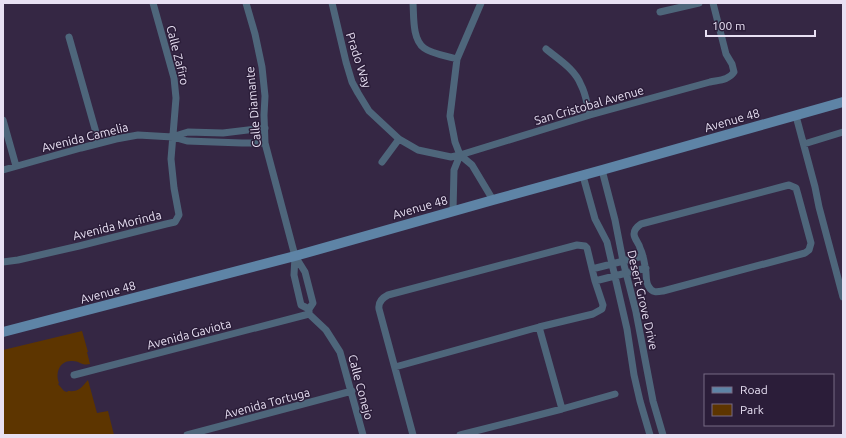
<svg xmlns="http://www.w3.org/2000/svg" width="846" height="438" font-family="Ubuntu,sans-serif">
<rect width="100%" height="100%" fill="#352744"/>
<path fill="#5d3500" d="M 82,331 L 88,352 L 87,352 L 90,364 C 81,366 79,360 71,361 C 59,361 55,374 59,383 L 58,384 L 64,391 L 67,392 L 68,391 C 79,392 81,388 88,380 L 97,413 L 108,411 L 114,435 L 3,435 L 3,350 Z"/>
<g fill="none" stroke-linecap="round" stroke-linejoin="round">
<path stroke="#4e667b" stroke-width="7" d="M 246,3 L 255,34 L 262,67 L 265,96 L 264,115 L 265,143 L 295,256 L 294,275 L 301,305 L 309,309
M 332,3 L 346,62 L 352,82 L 358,93 L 369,111 L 399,139 L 418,150 L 451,157 L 460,155 L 590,115 L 710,82 C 719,80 729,80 734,72 L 732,64 L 726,54 L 713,3
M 413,3 C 414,16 412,39 424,48 C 432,54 447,56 457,59
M 481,3 L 457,59 L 450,116 L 455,142 L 460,155 L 472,165 L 493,200
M 660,12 L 699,3
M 69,37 L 99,143
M 546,49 C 558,59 575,69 581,85 C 586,94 587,105 590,115
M 796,116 L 815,187 L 819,207 L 843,297
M 3,120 L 16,166
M 175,136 L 188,132 L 223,133 L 265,128
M 804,144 L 843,132
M 382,162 L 399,139
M 3,170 L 81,148 L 116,139 L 138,135 L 173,137 L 187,141 L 242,143 L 265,143
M 602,170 L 615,220 L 623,261 L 636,312 L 653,401 L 663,435
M 583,176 L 595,219 L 607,242 L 627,329 L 634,375 L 640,401 L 650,435
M 789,185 L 796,188 L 798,195 L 811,243 L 809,250 L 805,253 L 663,291 C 657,292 652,293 649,287 C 645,283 647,272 645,266 C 644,260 643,254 640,248 C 639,243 634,239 634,234 C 634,229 638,226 641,224 L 785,186 Z
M 453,211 L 454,170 L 460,155
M 295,256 L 305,272 L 313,303 L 309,309 L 309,314 L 326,330 L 340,352 L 363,435
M 3,262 L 18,260 L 79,246 L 166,224 L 175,222 L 179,215 L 174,188 L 171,159 L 176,98 L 174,78 L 153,3
M 592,269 L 643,256
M 595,281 L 646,268
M 539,327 L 562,409
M 395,367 L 539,327 L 593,314 L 602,309 L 603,305 L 595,281 L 587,248 L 585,246 L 577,245 L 388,295 C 382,298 378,302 379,309 L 413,435
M 74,375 L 309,314
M 187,435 L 352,391
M 460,435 L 562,409 L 615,394"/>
<path stroke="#5e84a6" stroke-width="10" d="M 3,332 L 295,256 L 493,200 L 602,170 L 843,102"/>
</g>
<g text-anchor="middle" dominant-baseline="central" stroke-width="3" stroke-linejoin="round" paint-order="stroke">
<g font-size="12" fill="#e8e0f3" stroke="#2b1d39">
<text transform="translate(178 55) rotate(76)">Calle Zafiro</text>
<text transform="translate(359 60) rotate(72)">Prado Way</text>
<text transform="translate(589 105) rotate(-16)">San Cristobal Avenue</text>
<text transform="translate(253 107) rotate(-95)">Calle Diamante</text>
<text transform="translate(732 120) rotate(-16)">Avenue 48</text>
<text transform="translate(85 137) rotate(-14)">Avenida Camelia</text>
<text transform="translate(420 207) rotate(-16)">Avenue 48</text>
<text transform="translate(117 225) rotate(-14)">Avenida Morinda</text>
<text transform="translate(108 292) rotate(-15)">Avenue 48</text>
<text transform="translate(643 300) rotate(77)">Desert Grove Drive</text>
<text transform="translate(189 334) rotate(-15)">Avenida Gaviota</text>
<text transform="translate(361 387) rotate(75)">Calle Conejo</text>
<text transform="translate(267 403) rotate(-15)">Avenida Tortuga</text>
</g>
</g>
<rect width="846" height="438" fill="none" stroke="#e8e0f3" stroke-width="8"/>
<rect x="704" y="374" width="130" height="52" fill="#2b1d39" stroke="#776b83"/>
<rect x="712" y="387" width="20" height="6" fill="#5e84a6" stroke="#776b83"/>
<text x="740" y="394" font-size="12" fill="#e8e0f3">Road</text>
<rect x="712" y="404" width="20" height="12" fill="#5d3500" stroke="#776b83"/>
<text x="740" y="414" font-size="12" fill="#e8e0f3">Park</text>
<path d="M706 30v6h109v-6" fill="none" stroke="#e8e0f3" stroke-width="2"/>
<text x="712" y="30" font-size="12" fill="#e8e0f3" stroke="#2b1d39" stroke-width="3" paint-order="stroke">100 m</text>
</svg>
